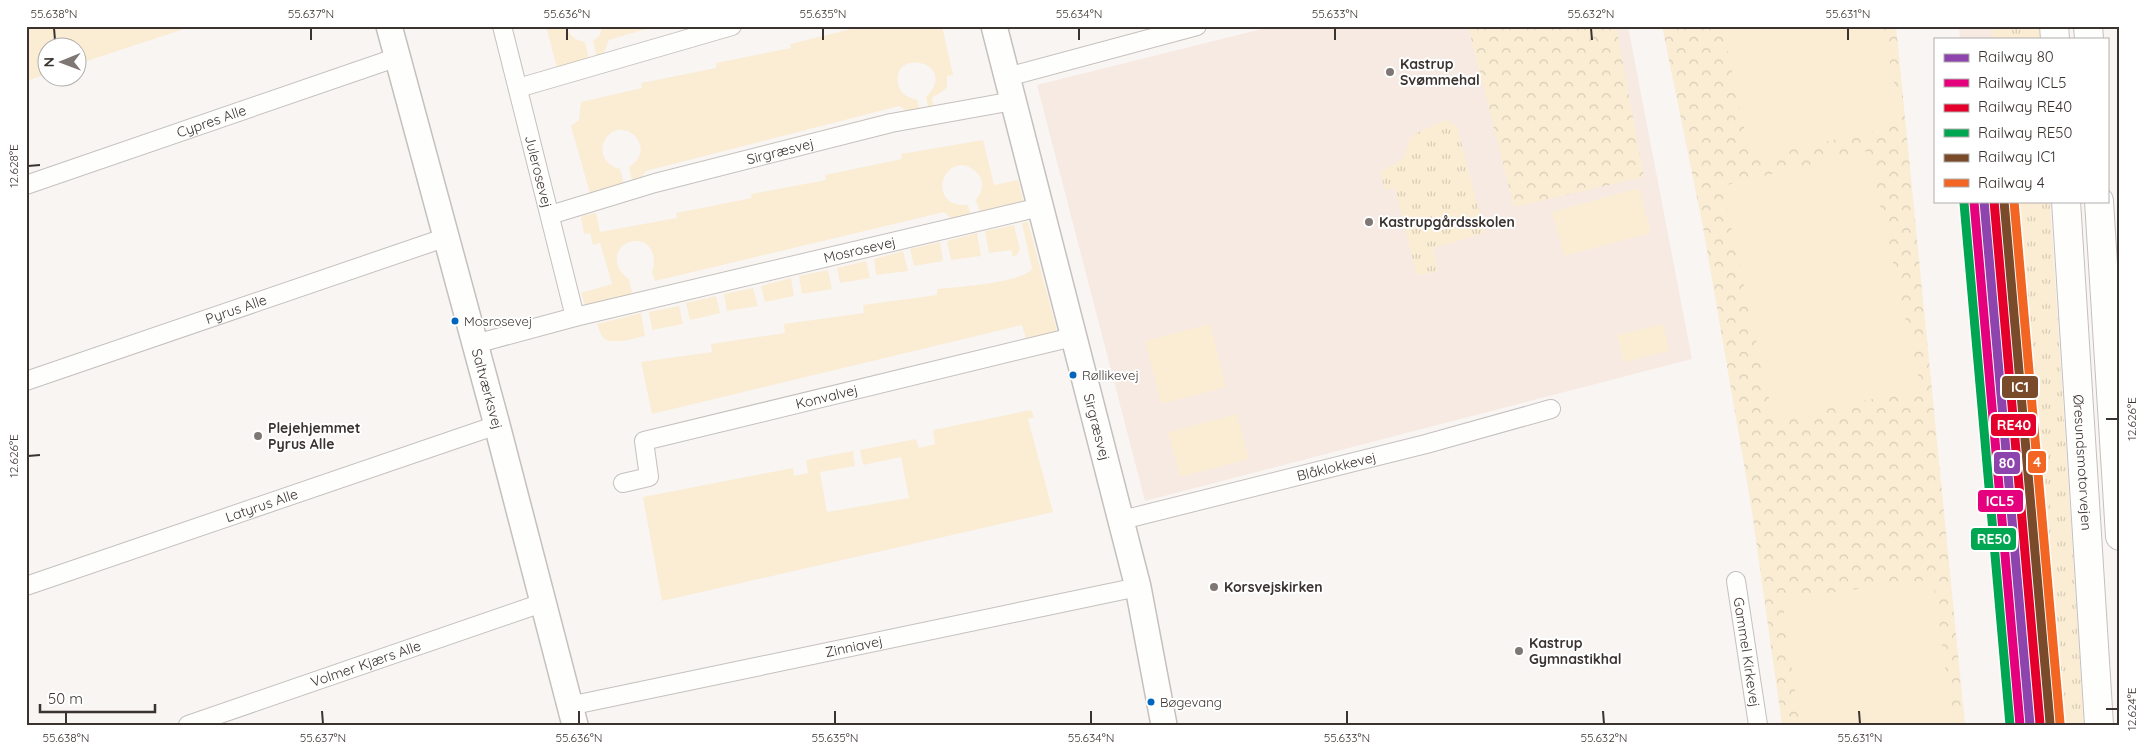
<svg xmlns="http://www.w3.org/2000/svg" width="2146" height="751" font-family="Quicksand,sans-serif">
<defs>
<pattern id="grass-tufts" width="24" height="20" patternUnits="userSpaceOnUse" patternTransform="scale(1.25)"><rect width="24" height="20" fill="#faedd4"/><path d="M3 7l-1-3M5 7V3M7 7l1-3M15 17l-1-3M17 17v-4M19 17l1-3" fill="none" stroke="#d7ccb6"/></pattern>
<pattern id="park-crowns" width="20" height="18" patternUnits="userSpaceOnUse" patternTransform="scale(1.25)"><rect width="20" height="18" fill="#faedd4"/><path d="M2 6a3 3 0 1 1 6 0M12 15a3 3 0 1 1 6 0" fill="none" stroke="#d7ccb6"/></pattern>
</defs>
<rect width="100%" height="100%" fill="#f9f5f3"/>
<path fill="#f7eae3" d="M 1274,26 L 1628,26 L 1692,359 L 1145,501 L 1037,85 Z
M 1959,26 L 1992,26 L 1993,39 L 1960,39 Z
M 1974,201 L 2008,201 L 2030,453 L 2050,725 L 2020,725 Z"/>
<path fill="url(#grass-tufts)" d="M 1992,26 L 2039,26 L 2040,39 L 1993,39 Z
M 1447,119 L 1457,127 L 1485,233 L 1433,248 L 1438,271 L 1417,276 L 1395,188 L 1385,190 L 1380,171 L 1397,163 L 1404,156 L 1411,136 Z
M 2008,201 L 2050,201 L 2084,725 L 2050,725 L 2030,453 Z"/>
<path fill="url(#park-crowns)" d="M 1468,26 L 1616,26 L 1644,177 L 1514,207 Z
M 1662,26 L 1896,26 L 1965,725 L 1782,725 L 1751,505 L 1703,227 Z"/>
<path fill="#faedd4" d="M 32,26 L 193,26 L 78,64 L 78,48 L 48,48 L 47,74 L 26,81 L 26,28 Z
M 546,26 L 567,26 C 569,36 575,40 585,42 L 589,60 L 557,68 Z
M 603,26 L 656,26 L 609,40 L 603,55 L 597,58 L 593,41 L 599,36 Z
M 864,26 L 942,26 L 953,75 L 947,76 L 947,88 L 932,98 L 934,111 L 929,111 L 926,97 C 960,63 892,47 898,83 C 900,94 907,97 917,100 L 921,114 L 913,116 L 899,106 L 646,171 L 637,183 L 633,184 L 629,167 C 636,162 643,155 640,145 C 639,140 635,135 631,133 C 609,118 585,158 620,169 L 625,187 L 591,197 L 571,126 L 579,120 L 581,102 L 642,88 L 641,83 L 716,68 L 716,63 L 791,48 L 790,44 Z
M 1722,26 L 1882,26 L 1903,124 L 1751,159 Z
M 983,140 L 994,185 L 1018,180 L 1024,204 L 981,215 L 976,200 C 981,193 985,184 979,175 C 976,171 972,168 967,166 C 939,159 929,208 968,205 L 971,217 L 955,222 L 944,212 L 655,281 L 652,272 C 658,257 650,236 630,242 C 610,249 615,271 629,279 L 633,297 L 586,308 L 581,293 L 612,284 L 600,243 L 593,245 L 590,233 L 584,234 L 581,216 L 596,213 L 600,232 L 677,218 L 676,213 L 752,198 L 751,194 L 826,180 L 825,175 L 902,159 L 901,154 Z
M 1868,151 L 1921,388 L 1774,421 L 1722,186 Z
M 1639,188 L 1651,233 L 1564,256 L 1552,212 Z
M 1028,222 L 1057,331 L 1026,339 L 1022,325 L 652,414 L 641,362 L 712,352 L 711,344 L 785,333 L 784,324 L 864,313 L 863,305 L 937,295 L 937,289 C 958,287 1020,283 1032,269 L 1022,223 Z
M 1014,225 L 1020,249 L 1017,255 L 1013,257 L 1011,250 L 989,253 L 985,231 Z
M 977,233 L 981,256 L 951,260 L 947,241 Z
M 940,242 L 943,261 L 914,266 L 910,249 Z
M 903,251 L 908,271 L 876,275 L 874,259 Z
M 866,261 L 870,278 L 840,283 L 837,268 Z
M 828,270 L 832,289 L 802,294 L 799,276 Z
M 791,278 L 794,296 L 765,302 L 761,286 Z
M 753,288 L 758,306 L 727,311 L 724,294 Z
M 716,296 L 720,313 L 690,320 L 686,303 Z
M 679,306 L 683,324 L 652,330 L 649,312 Z
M 641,313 L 645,336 C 635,338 609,347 602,336 C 600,333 599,328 597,324 Z
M 1210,324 L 1226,387 L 1161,404 L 1145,341 Z
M 1663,324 L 1669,351 L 1624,362 L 1617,335 Z
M 1031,410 L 1034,417 L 1028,419 L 1053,512 L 662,601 L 643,497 L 793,468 L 794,476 L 808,473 L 806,460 L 853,451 L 855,466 L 820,472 L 827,512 L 909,498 L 901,457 L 863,465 L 860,450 L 916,439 L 919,448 L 935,444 L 933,430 Z
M 1237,414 L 1249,459 L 1180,477 L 1168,432 Z
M 1933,579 L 1953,725 L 1800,725 L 1782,599 Z"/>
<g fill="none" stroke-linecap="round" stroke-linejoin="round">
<defs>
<g id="street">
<path id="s1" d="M 502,26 L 575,317"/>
<path d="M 1007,77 L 1197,26"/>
<path d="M 518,88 L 732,26"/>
<path id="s2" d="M 26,185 L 398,57"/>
<path id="s3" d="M 550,215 L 655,183 L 891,123 L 1013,101"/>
<path id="s4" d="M 475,344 L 575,317 L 1040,207"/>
<path id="s5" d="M 26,381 L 447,237"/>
<path id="s6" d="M 623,483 L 649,477 L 644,441 L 1073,337"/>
<path id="s7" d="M 1122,520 L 1426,444 L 1551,409"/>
<path id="s8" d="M 1736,581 L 1758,725"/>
<path id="s9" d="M 26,586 L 497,425"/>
<path id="s10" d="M 569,706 L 1138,587"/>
<path id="s11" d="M 188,725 L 542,603"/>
</g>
<g id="secondary">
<path id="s12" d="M 389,26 L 497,425 L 575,725"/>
<path id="s13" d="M 994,26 L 1138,587 L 1164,725"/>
</g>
<g id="highway">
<path d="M 2054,26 L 2055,39"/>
<path d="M 2088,26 L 2089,39"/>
<path id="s14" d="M 2066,201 L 2099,725"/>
<path d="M 2099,201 L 2120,536"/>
</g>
</defs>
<use href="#street" stroke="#c5c0bd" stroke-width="20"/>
<use href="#secondary" stroke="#c5c0bd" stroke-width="28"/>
<use href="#highway" stroke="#c5c0bd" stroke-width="30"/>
<use href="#street" stroke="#fefefd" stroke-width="18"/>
<use href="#secondary" stroke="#fefefd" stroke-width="25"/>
<use href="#highway" stroke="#fefefd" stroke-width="28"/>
<defs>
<path id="rail-1" d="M 1984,201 L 2030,725"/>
<path id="rail-2" d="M 1974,202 L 2020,725"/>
<path id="rail-3" d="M 1994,201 L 2040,724"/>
<path id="rail-4" d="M 1964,203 L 2010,725"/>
<path id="rail-5" d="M 2004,201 L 2050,723"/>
<path id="rail-6" d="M 2014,201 L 2060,723"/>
</defs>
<use href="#rail-1" stroke="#fff" stroke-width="12"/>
<use href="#rail-2" stroke="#fff" stroke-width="12"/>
<use href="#rail-3" stroke="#fff" stroke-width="12"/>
<use href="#rail-4" stroke="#fff" stroke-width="12"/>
<use href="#rail-5" stroke="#fff" stroke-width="12"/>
<use href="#rail-6" stroke="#fff" stroke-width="12"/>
<use href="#rail-1" stroke="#8e44ad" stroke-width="9"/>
<use href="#rail-2" stroke="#e5007d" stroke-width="9"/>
<use href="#rail-3" stroke="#e4002b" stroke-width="9"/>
<use href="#rail-4" stroke="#00a651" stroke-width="9"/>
<use href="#rail-5" stroke="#7a4b2a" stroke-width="9"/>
<use href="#rail-6" stroke="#f26522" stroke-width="9"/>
</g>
<path fill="none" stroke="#3b3330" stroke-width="2" d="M 54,28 L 55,40M 311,28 L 311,40M 567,28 L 567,40M 823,28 L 823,40M 1079,28 L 1079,40M 1335,28 L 1335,40M 1591,28 L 1592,40M 1848,28 L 1848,40M 28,166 L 40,165M 2106,419 L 2118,419M 28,456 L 40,455M 2106,709 L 2118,709M 66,711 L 66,724M 322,711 L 323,724M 579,711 L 579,724M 835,711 L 835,724M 1091,711 L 1091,724M 1347,711 L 1347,724M 1603,711 L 1604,724M 1859,711 L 1860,724"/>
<g fill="#7e7774" stroke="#fff" stroke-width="2">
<circle cx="1390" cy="72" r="5"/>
<circle cx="1369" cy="222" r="5"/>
<circle cx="258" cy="436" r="5"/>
<circle cx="1214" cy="587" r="5"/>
<circle cx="1519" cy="651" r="5"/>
</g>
<g fill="#0065bd" stroke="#fff" stroke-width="2">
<circle cx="455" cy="321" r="4.5"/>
<circle cx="1073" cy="375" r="4.5"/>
<circle cx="1151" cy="702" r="4.5"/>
</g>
<g text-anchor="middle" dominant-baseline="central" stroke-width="4" stroke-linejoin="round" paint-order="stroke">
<g font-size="13" fill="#3b3330" stroke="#fff" text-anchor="start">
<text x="464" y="321">Mosrosevej</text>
<text x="1082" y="375">Røllikevej</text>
<text x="1160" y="702">Bøgevang</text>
</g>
<g font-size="14" font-weight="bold" fill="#3b3330" stroke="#fff" text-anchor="start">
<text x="1400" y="64">Kastrup<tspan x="1400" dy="16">Svømmehal</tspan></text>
<text x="1379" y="222">Kastrupgårdsskolen</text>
<text x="268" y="428">Plejehjemmet<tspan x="268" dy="16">Pyrus Alle</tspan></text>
<text x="1224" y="587">Korsvejskirken</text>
<text x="1529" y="643">Kastrup<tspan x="1529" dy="16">Gymnastikhal</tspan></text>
</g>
<g font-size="14" fill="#3b3330" stroke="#fff">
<text stroke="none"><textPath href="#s2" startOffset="196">Cypres Alle</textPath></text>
<text stroke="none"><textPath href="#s3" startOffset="239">Sirgræsvej</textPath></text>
<text stroke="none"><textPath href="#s1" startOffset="150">Julerosevej</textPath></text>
<text stroke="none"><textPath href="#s4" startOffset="396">Mosrosevej</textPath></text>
<text stroke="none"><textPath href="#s5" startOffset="222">Pyrus Alle</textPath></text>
<text stroke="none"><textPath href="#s12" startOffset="376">Saltværksvej</textPath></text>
<text stroke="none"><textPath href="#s6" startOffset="251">Konvalvej</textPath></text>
<text stroke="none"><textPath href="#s13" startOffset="414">Sirgræsvej</textPath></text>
<text stroke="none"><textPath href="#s14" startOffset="262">Øresundsmotorvejen</textPath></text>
<text stroke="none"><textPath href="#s7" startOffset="221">Blåklokkevej</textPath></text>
<text stroke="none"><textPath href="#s9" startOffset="249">Latyrus Alle</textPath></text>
<text stroke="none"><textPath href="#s10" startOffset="291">Zinniavej</textPath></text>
<text stroke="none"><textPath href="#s8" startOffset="72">Gammel Kirkevej</textPath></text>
<text stroke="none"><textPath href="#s11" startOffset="188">Volmer Kjærs Alle</textPath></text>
</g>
</g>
<g stroke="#fff" stroke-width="2">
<rect x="2001" y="375" width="38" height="24" rx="5" fill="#7a4b2a"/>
<rect x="1990" y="413" width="47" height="24" rx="5" fill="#e4002b"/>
<rect x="2027" y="450" width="20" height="24" rx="5" fill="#f26522"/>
<rect x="1993" y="451" width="28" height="24" rx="5" fill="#8e44ad"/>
<rect x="1977" y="489" width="47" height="24" rx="5" fill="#e5007d"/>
<rect x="1970" y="527" width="47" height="24" rx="5" fill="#00a651"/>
</g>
<g font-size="14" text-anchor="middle" font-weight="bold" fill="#fff">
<text x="2020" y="392">IC1</text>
<text x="2014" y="430">RE40</text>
<text x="2037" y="467">4</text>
<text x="2007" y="468">80</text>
<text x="2000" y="506">ICL5</text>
<text x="1994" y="544">RE50</text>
</g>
<rect width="2146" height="751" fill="none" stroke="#ffffff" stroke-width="55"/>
<rect x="1934" y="38" width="175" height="165" fill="#ffffff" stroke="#b1adac"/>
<rect x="1944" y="54" width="25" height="8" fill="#8e44ad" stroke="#b1adac"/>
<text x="1978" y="62" font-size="15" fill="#3b3330">Railway 80</text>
<rect x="1944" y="79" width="25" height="8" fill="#e5007d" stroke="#b1adac"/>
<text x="1978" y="88" font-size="15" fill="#3b3330">Railway ICL5</text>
<rect x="1944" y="104" width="25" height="8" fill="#e4002b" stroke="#b1adac"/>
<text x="1978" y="112" font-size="15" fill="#3b3330">Railway RE40</text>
<rect x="1944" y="129" width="25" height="8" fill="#00a651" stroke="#b1adac"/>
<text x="1978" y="138" font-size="15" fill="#3b3330">Railway RE50</text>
<rect x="1944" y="154" width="25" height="8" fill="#7a4b2a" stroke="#b1adac"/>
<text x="1978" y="162" font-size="15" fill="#3b3330">Railway IC1</text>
<rect x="1944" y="179" width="25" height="8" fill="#f26522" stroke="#b1adac"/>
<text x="1978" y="188" font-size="15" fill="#3b3330">Railway 4</text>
<g transform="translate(62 62) rotate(269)"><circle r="24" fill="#ffffff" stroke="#b1adac"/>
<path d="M0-4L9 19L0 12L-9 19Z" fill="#7e7774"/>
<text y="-8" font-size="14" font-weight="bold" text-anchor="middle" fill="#3b3330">N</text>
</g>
<path d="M40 704v8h115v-8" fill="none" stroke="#3b3330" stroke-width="2.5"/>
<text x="48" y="704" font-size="15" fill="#3b3330" stroke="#ffffff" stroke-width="4" paint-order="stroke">50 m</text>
<rect x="28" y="28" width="2090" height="696" fill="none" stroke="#3b3330" stroke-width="2"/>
<g font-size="12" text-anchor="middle" fill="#3b3330">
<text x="54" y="18">55.638°N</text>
<text x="311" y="18">55.637°N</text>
<text x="567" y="18">55.636°N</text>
<text x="823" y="18">55.635°N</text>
<text x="1079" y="18">55.634°N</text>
<text x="1335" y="18">55.633°N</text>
<text x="1591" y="18">55.632°N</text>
<text x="1848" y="18">55.631°N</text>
<text transform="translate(14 166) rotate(-90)" y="4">12.628°E</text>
<text transform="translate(2132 419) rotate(-90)" y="4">12.626°E</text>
<text transform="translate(14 456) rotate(-90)" y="4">12.626°E</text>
<text transform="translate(2132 709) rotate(-90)" y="4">12.624°E</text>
<text x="66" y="742">55.638°N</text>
<text x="323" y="742">55.637°N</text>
<text x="579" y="742">55.636°N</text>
<text x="835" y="742">55.635°N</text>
<text x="1091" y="742">55.634°N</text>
<text x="1347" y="742">55.633°N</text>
<text x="1604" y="742">55.632°N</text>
<text x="1860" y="742">55.631°N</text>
</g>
</svg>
